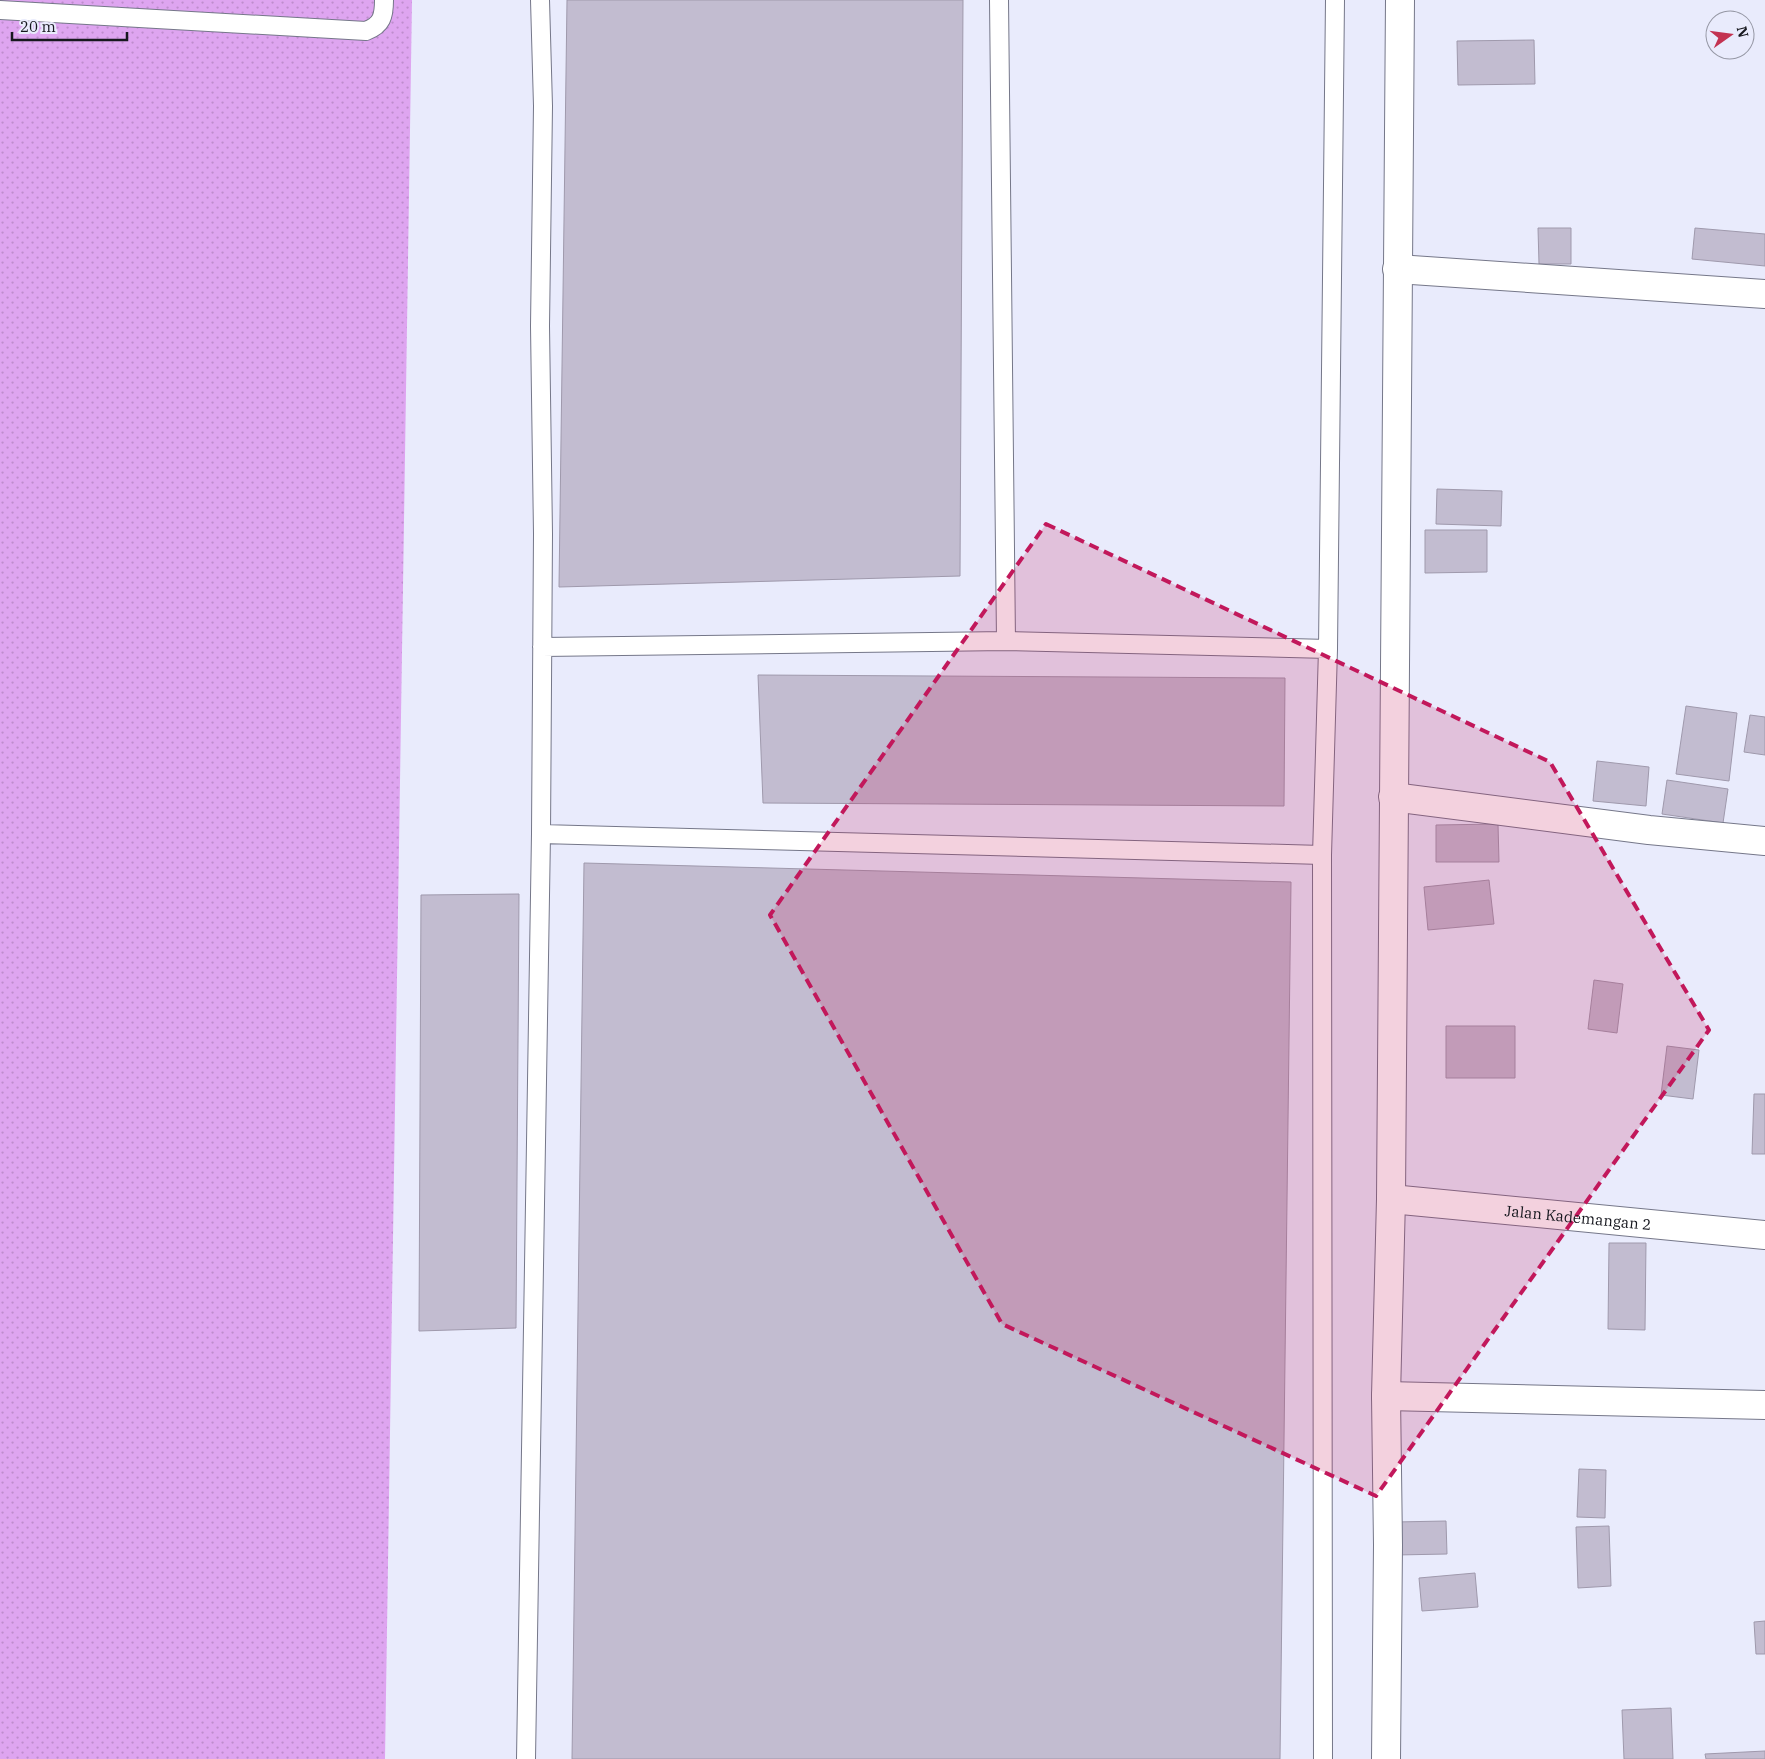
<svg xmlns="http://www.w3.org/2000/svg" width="1765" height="1759" font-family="'IBM Plex Serif',serif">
<defs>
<pattern id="green-dots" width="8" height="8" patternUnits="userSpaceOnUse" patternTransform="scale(1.25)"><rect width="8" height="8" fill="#dea5f0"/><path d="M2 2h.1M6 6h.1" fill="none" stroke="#be8dcd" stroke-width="1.8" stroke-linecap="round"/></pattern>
</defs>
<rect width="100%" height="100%" fill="#e9ebfc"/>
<path fill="url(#green-dots)" d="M 0,0 L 412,0 L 385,1759 L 0,1759 Z"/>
<path fill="#c2bcd0" stroke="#9f99ac" d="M 567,0 L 963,0 L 960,576 L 559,587 Z
M 1534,40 L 1535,84 L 1458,85 L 1457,41 Z
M 1538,228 L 1571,228 L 1571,264 L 1539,264 Z
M 1695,228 L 1765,234 L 1765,266 L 1692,259 Z
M 1437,489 L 1502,491 L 1501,526 L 1436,524 Z
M 1425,530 L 1487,530 L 1487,572 L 1425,573 Z
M 758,675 L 1285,678 L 1284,806 L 763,803 Z
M 1686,706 L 1737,713 L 1729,781 L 1676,774 Z
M 1750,715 L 1765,717 L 1765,755 L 1744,752 Z
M 1597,761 L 1649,767 L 1646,806 L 1593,801 Z
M 1667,780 L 1728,789 L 1723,823 L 1662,814 Z
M 1498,824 L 1499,862 L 1436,862 L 1436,825 Z
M 584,863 L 1291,882 L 1280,1759 L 572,1759 Z
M 1489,880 L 1494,924 L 1428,930 L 1424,887 Z
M 519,894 L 516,1328 L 419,1331 L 421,895 Z
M 1594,980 L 1623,984 L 1617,1033 L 1588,1029 Z
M 1446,1026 L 1515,1026 L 1515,1078 L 1446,1078 Z
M 1667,1046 L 1699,1050 L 1693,1099 L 1661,1095 Z
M 1754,1094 L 1765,1094 L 1765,1154 L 1752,1154 Z
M 1609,1243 L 1646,1243 L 1645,1330 L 1608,1329 Z
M 1579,1469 L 1606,1470 L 1605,1518 L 1577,1517 Z
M 1446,1521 L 1447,1554 L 1396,1555 L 1395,1522 Z
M 1609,1526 L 1611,1586 L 1578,1588 L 1576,1527 Z
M 1475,1573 L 1478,1607 L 1422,1611 L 1419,1578 Z
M 1765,1621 L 1765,1654 L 1756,1654 L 1754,1622 Z
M 1671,1708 L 1673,1759 L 1624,1759 L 1622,1710 Z
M 1765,1751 L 1765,1759 L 1706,1759 L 1705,1754 Z"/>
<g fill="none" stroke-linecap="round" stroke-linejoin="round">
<defs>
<path id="service" d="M 999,0 L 1006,641
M 0,10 L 366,31 C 382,25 384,16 384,0
M 542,647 L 1006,641 L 1328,649
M 541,834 L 1322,855
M 526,1759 L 541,834 L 543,534 L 540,326 L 543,106 L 540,0
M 1323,1759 L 1322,855 L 1328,649 L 1335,0"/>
<g id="minor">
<path d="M 1397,269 L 1765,294"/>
<path d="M 1393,797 L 1649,830 L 1765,841"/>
<path id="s1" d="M 1391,1199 L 1765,1235"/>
<path d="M 1386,1396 L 1765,1405"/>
<path d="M 1386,1759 L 1388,1545 L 1386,1396 L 1391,1199 L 1400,0"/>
</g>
</defs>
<use href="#service" stroke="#757789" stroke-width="20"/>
<use href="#minor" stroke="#757789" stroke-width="30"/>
<use href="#service" stroke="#fff" stroke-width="18"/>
<use href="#minor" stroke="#fff" stroke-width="28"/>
</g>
<path fill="#c2185b" fill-opacity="0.2" stroke="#c2185b" stroke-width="4" stroke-dasharray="10 6" stroke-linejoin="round" d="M 1046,524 L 1550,762 L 1709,1030 L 1376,1496 L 1002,1324 L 770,915 Z"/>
<g text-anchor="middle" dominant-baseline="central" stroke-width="5" stroke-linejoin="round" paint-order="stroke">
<g font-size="15" fill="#17181f" stroke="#e9ebfc">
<text stroke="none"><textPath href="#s1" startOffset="188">Jalan Kademangan 2</textPath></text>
</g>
</g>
<g transform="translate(1730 35) rotate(76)"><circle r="24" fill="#e9ebfc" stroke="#9597a4"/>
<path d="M0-4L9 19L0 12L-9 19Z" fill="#c33251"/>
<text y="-8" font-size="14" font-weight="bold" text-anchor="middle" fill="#17181f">N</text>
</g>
<path d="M12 32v8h115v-8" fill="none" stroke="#17181f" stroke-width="2.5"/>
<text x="20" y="32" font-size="15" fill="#17181f" stroke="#e9ebfc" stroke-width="4" paint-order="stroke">20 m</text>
</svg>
